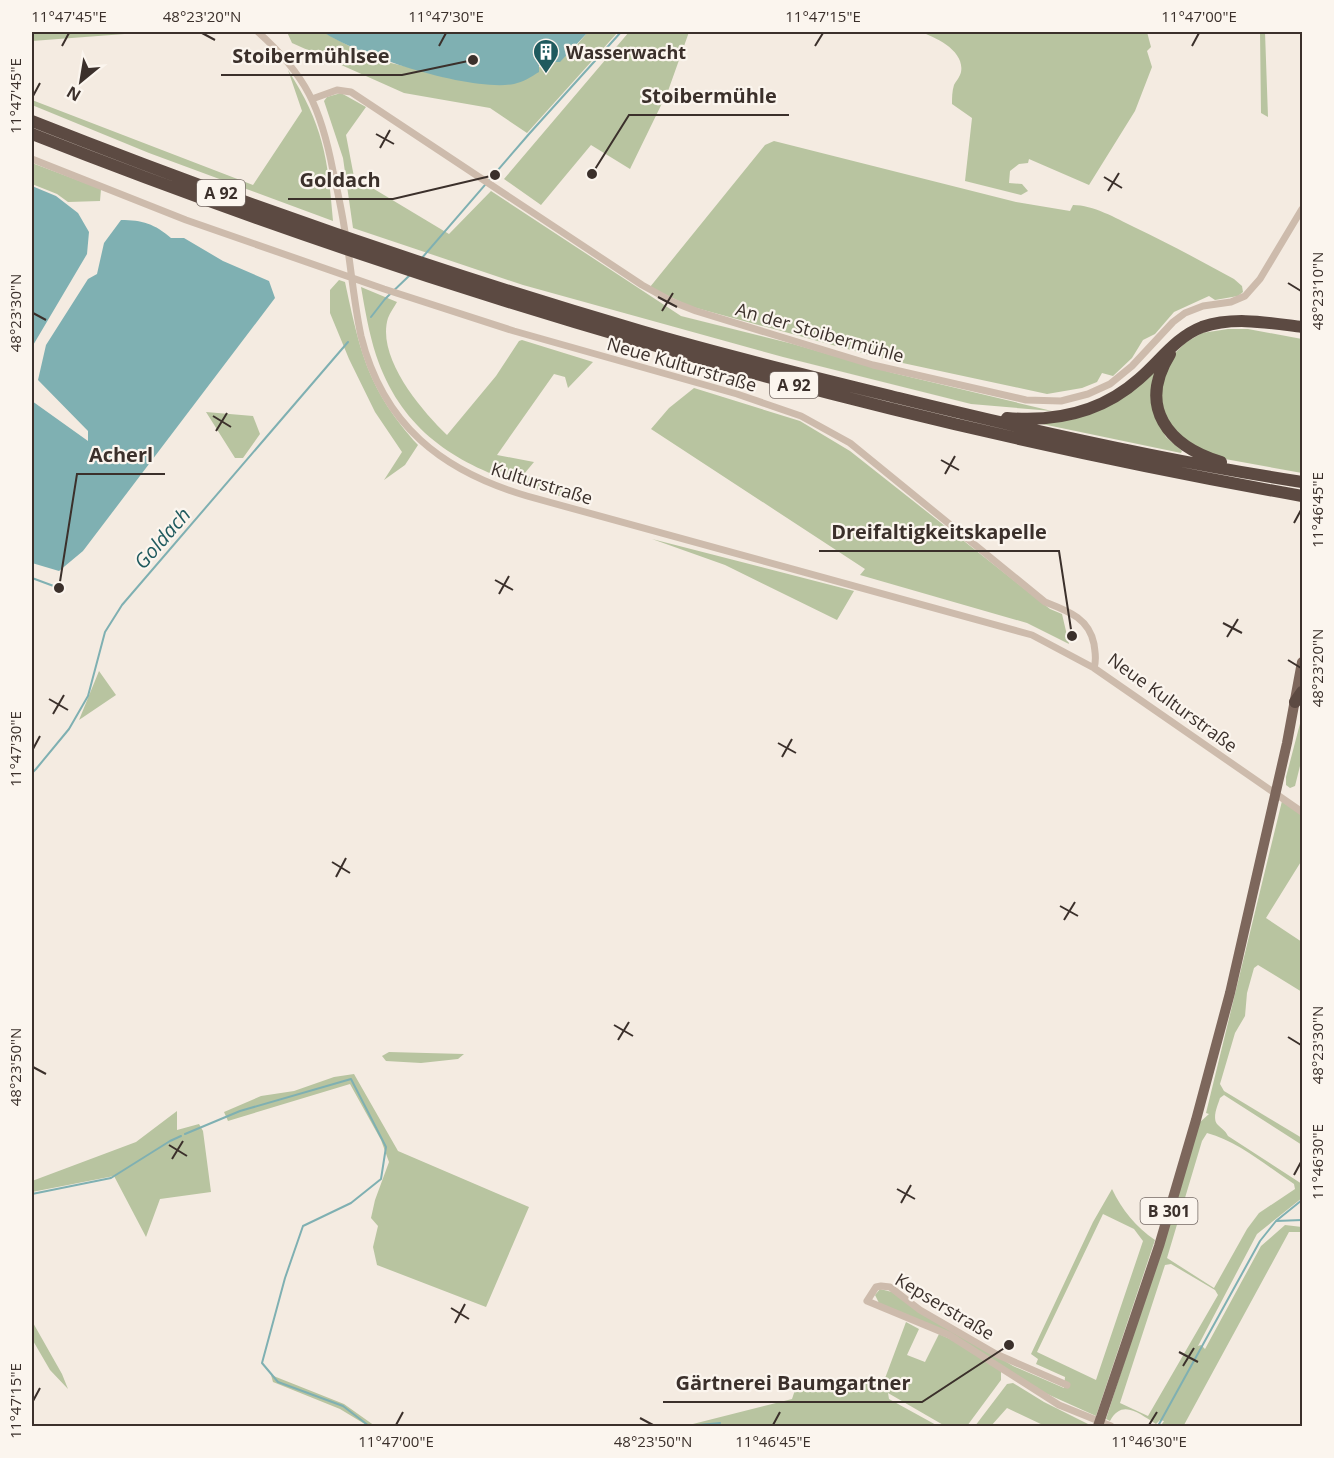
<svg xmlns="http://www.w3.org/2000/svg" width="1334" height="1458" font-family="'Open Sans',sans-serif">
<rect width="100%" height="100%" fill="#f4ebe1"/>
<path fill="#b8c4a0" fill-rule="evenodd" d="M 32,32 L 151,32 L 32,41 Z
M 287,32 L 323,32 L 353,48 L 391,63 L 472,82 L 538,69 L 543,62 C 562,67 576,45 588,32 L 618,32 L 527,133 L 490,108 L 404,93 L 292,43 Z
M 629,32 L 689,32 L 668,91 L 630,169 L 591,145 L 541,205 L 504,179 Z
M 920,32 L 1147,32 L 1151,47 L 1147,51 L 1152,67 L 1135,111 L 1089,185 L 1029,159 L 1028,163 L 1019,164 L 1010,171 L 1009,183 L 1022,184 L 1028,191 L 1021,195 L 965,181 L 972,118 L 952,104 C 952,98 952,91 954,85 C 956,81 960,77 961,72 C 965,51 936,37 920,32 Z
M 1260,32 L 1265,32 L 1268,117 L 1261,113 Z
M 288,70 C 323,124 328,158 333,221 L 149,153 L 32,105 L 32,100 L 253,185 L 302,111 Z
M 341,93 L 366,107 L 346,135 L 354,177 L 449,234 L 491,191 L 681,316 L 793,344 L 893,373 L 1052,411 L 971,404 L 783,357 L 523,285 L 353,228 L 343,158 L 324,101 L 327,97 Z
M 774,141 L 1016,202 L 1070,211 L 1073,205 C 1093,205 1116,218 1134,227 C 1168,243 1201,261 1234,279 L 1242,286 L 1243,292 L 1238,296 L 1215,300 L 1209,296 L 1174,312 L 1155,334 L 1143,340 L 1132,358 L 1113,376 L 1102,373 L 1097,382 L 1082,388 L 1047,394 L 884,359 L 689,306 L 650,287 L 765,145 Z
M 32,163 L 101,189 L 100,201 L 68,202 L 57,194 L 32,184 Z
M 339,280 L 345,282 C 360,352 368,390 418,445 L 405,465 L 384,480 L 402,452 L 375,412 L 349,359 L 330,313 L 330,290 Z
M 361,287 L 397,302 C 394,307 390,313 388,318 C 376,357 421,410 447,435 L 496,376 L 519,341 L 522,340 L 593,362 L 568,388 L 565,377 L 554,374 L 497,455 L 534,462 L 524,474 L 584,498 L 583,502 C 492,479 409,454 376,355 C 369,333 365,310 361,287 Z
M 1228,329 L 1248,329 L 1302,339 L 1302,473 L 1214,457 L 1172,431 L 1160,402 L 1165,370 L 1174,354 L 1185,343 L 1202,333 Z
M 1160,361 L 1152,380 L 1152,399 L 1157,420 L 1166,437 L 1182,451 L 1181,453 L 1042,424 L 1095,412 Z
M 694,388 L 800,421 L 850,451 L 1050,609 L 1062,614 L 1069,644 L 1027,623 L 860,575 L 865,569 L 651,429 L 669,408 Z
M 206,412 L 253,416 L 260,434 L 243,458 L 235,458 Z
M 652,539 L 854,591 L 837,620 L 725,565 Z
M 99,671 L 116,695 L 79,720 Z
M 1302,716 L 1302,758 L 1295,786 L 1290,788 L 1286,785 L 1286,777 Z
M 1282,801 L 1302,814 L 1302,860 L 1266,918 L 1302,942 L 1302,992 L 1258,965 L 1254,968 L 1247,993 L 1245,1016 L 1235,1033 L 1220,1084 L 1224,1091 L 1302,1138 L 1302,1145 L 1224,1095 L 1220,1098 C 1218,1105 1212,1117 1217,1124 C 1222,1129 1225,1130 1228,1136 L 1302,1184 L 1302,1198 L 1257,1234 L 1198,1346 L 1201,1345 L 1205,1349 L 1261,1246 L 1285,1225 L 1302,1227 L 1302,1232 L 1289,1232 L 1184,1425 L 1189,1426 L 1165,1426 L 1162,1424 L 1164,1421 L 1160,1420 L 1156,1424 C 1140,1414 1122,1398 1110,1421 L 1106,1419 L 1182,1182 L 1199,1123 L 1209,1114 L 1206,1113 ZM 1207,1133 C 1239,1142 1267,1166 1294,1184 L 1295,1189 L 1259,1213 L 1247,1229 L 1214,1288 L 1167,1258 L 1202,1141 ZM 1171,1264 L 1215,1290 L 1218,1295 L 1148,1416 L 1120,1403 L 1165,1265 Z
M 389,1052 L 464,1054 L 458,1059 L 421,1063 L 386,1061 L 382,1056 Z
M 354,1074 L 398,1151 L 529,1207 L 486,1307 L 377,1265 L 373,1247 L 378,1226 L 371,1218 L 375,1200 L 389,1162 L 381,1140 L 350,1084 L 228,1121 L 224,1112 L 261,1096 L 294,1091 L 334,1077 Z
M 177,1111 L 177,1130 L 199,1124 L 203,1131 L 211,1192 L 160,1199 L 146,1237 L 114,1176 L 32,1192 L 32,1181 L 136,1142 Z
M 1112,1189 C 1122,1210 1136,1227 1155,1240 L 1096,1416 L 1045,1393 L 952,1334 L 879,1303 L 875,1295 L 880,1289 L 892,1292 L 1013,1366 L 1064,1388 L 1065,1377 L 1036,1364 L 1038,1359 L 1031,1354 L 1093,1222 ZM 1103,1214 L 1134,1229 L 1143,1241 L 1096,1380 L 1037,1352 Z
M 32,1321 L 62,1374 L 68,1389 L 50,1370 L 32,1339 Z
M 906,1322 L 919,1329 L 907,1355 L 925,1362 L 939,1334 L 963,1345 L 1001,1369 L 1001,1380 L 967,1426 L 945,1426 L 888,1393 L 889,1399 L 938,1426 L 685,1426 L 792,1399 L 795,1390 L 835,1389 L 884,1381 Z
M 271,1375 L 344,1404 L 375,1426 L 368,1426 L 340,1409 L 273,1382 Z
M 1013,1383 L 1044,1402 L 1092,1426 L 1045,1426 L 1007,1408 L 991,1426 L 975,1426 L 1007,1384 Z"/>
<path fill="#7fb0b2" d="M 323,32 L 588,32 L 560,62 L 552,62 L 550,64 L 543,62 L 539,66 L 539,72 C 531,77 523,82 514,84 C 470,92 360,56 323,32 Z
M 32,186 L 56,196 L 78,213 L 89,232 L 87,254 L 32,347 Z
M 121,220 C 142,220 155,224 171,238 L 184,238 L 223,261 L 269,281 L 275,298 L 83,551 L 59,571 L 32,563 L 32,401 L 88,441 L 88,431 L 38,380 L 46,345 L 88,279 L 97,274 L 104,243 Z"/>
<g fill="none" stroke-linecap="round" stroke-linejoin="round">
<path stroke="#7fb0b2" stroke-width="2" d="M 421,259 L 529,134 L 621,32
M 371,317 L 385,299 L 411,274
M 32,578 L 59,588
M 32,773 L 36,769 L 69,729 L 88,696 L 105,632 L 122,605 L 348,342
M 185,1134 L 240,1111 L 351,1079 L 386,1147 L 381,1179 L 351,1203 L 303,1226 L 285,1278 L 262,1363 L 278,1382 L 343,1406 L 369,1426
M 32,1194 L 111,1178 L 170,1141 L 181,1136
M 1276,1221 L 1302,1220
M 688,1426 L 720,1423
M 1158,1426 L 1260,1241 L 1276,1221 L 1302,1200"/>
<path stroke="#cdbbac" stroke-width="7" d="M 258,32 C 306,75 321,108 333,171 C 338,193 343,216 346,239
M 312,99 L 337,90 L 351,92 L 642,285 L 673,302 L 696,311 L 873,365 L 1026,400 L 1061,401 L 1088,394 L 1110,384 L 1132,366 L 1173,322 L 1185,313 L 1203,306 L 1231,302 L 1245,296 L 1260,279 L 1302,209
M 32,159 L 186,220 L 384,289 L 514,331 L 737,394 L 801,416 L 850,443 L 1045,602 C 1068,611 1089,618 1094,644 C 1095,653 1097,659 1094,668
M 348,250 C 352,278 355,308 361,336 C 383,425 442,471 527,496 L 1032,635 L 1094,668 L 1302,812
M 1067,1385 L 996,1354 L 920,1310 L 890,1287 L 881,1286 L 876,1287 L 867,1301 L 949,1335 L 1059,1405 L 1111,1426"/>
<path stroke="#7d675c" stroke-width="10" d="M 1098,1426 L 1159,1246 L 1196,1120 L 1230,993 L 1287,743 L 1302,662"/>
<path stroke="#5c4a42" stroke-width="12" d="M 32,121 C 232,200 435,271 641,331 C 726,356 813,377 899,398 C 1033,431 1167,461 1302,482
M 32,134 C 446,297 864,418 1302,496
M 1170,354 C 1137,407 1168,446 1221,462
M 1007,418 C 1055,422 1102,412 1139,379 C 1160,361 1176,337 1202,327 C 1234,316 1270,323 1302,327
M 1295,702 L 1302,692"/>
</g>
<path fill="none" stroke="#3b302b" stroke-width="2" d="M 202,33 L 215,40M 62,46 L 69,33M 439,46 L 446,33M 815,46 L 823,33M 1192,46 L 1199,33M 33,96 L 40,83M 376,134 L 394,144M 380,148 L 390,130M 1104,177 L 1122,188M 1108,191 L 1119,173M 1288,283 L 1301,291M 658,297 L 677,307M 662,311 L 673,293M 33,313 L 46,320M 213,416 L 231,427M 216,431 L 227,413M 941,460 L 959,470M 945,474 L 955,456M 1294,523 L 1301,510M 495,580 L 513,590M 499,594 L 509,576M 1223,623 L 1242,633M 1227,637 L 1238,619M 1288,660 L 1301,668M 49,699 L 68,710M 53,714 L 64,695M 778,743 L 796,753M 33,749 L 40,736M 782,757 L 792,739M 332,862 L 350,873M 336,877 L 346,858M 1060,906 L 1078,916M 1064,920 L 1075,902M 614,1025 L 633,1036M 1288,1037 L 1301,1045M 618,1040 L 629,1022M 33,1067 L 46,1074M 169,1145 L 187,1156M 172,1159 L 183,1141M 1294,1175 L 1301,1162M 897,1189 L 915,1199M 901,1203 L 911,1185M 451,1308 L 469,1319M 455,1323 L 465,1304M 1179,1352 L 1198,1362M 1183,1366 L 1194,1348M 33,1401 L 40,1388M 640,1418 L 653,1425M 396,1425 L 403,1412M 773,1425 L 780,1412M 1149,1425 L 1157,1412"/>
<defs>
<symbol id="building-pin" viewBox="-11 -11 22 30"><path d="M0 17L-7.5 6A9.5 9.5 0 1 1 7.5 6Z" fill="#1f5a5e" stroke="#fbf5ee"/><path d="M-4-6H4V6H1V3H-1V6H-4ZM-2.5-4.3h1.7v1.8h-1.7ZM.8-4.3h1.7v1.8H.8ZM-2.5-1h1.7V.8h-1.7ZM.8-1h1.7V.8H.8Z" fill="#fff"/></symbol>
</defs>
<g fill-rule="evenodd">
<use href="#building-pin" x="531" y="37" width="30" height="40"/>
</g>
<g text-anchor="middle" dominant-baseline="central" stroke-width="4.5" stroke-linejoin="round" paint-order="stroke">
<g fill="#fbf5ee" stroke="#756b66" stroke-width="1.5">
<rect x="197" y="180" width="48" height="26" rx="4.5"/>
<rect x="770" y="372" width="48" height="26" rx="4.5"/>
<rect x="1140.5" y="1198" width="57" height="26" rx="4.5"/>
</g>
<g font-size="16" font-weight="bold" fill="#3b302b">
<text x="221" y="193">A 92</text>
<text x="794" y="385">A 92</text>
<text x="1169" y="1211">B 301</text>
</g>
<g font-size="18" font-weight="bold" fill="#3b302b" stroke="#fbf5ee" text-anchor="start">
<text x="566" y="52">Wasserwacht</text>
</g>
<g font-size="18" fill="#3b302b" stroke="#fbf5ee">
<text transform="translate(820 332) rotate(16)">An der Stoibermühle</text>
<text transform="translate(682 364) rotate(16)">Neue Kulturstraße</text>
<text transform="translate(542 483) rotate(17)">Kulturstraße</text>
<text transform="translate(1173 702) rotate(36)">Neue Kulturstraße</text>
<text transform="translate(945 1306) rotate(31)">Kepserstraße</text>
</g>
<g font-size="20" font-style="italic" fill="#1f5a5e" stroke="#fbf5ee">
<text transform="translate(162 538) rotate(-49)">Goldach</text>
</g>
</g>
<path fill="none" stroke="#3b302b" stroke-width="2" d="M473 60L402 75H221M592 174L629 115H789M495 175L393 199H288M59 588L77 474H165M1072 636L1059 551H819M1009 1345L922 1402H663"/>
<g fill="#3b302b" stroke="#fbf5ee" stroke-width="2">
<circle cx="473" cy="60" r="6"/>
<circle cx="592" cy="174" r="6"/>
<circle cx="495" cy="175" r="6"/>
<circle cx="59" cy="588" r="6"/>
<circle cx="1072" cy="636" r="6"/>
<circle cx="1009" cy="1345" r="6"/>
</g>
<g font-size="20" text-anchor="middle" font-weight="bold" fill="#3b302b" stroke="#fbf5ee" stroke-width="4.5" stroke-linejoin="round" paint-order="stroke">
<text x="311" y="63">Stoibermühlsee</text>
<text x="709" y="103">Stoibermühle</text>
<text x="340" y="187">Goldach</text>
<text x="121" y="462">Acherl</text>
<text x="939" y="539">Dreifaltigkeitskapelle</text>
<text x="793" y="1390">Gärtnerei Baumgartner</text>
</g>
<rect width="1334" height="1458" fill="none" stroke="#fbf5ee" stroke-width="66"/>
<g transform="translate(81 81) rotate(210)" stroke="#fbf5ee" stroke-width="4.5" paint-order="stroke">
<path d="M0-4.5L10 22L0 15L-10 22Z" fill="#3b302b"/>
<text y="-9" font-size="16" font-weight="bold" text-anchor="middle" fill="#3b302b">N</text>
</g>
<rect x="33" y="33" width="1268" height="1392" fill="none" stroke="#3b302b" stroke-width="2"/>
<g font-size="15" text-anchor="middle" fill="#3b302b">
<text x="69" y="22">11°47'45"E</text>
<text x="202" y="22">48°23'20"N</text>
<text x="446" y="22">11°47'30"E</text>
<text x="823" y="22">11°47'15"E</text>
<text x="1199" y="22">11°47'00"E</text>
<text transform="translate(16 96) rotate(-90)" y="5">11°47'45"E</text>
<text transform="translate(1318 291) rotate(-90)" y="5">48°23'10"N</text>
<text transform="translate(16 313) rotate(-90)" y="5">48°23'30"N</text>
<text transform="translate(1318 510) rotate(-90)" y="5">11°46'45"E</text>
<text transform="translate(1318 668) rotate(-90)" y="5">48°23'20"N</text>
<text transform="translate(16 749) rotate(-90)" y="5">11°47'30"E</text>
<text transform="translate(1318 1045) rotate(-90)" y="5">48°23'30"N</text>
<text transform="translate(16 1067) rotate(-90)" y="5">48°23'50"N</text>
<text transform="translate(1318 1162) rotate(-90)" y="5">11°46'30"E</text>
<text transform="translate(16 1401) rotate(-90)" y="5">11°47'15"E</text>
<text x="396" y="1447">11°47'00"E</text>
<text x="653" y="1447">48°23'50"N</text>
<text x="773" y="1447">11°46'45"E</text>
<text x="1149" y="1447">11°46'30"E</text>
</g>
</svg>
